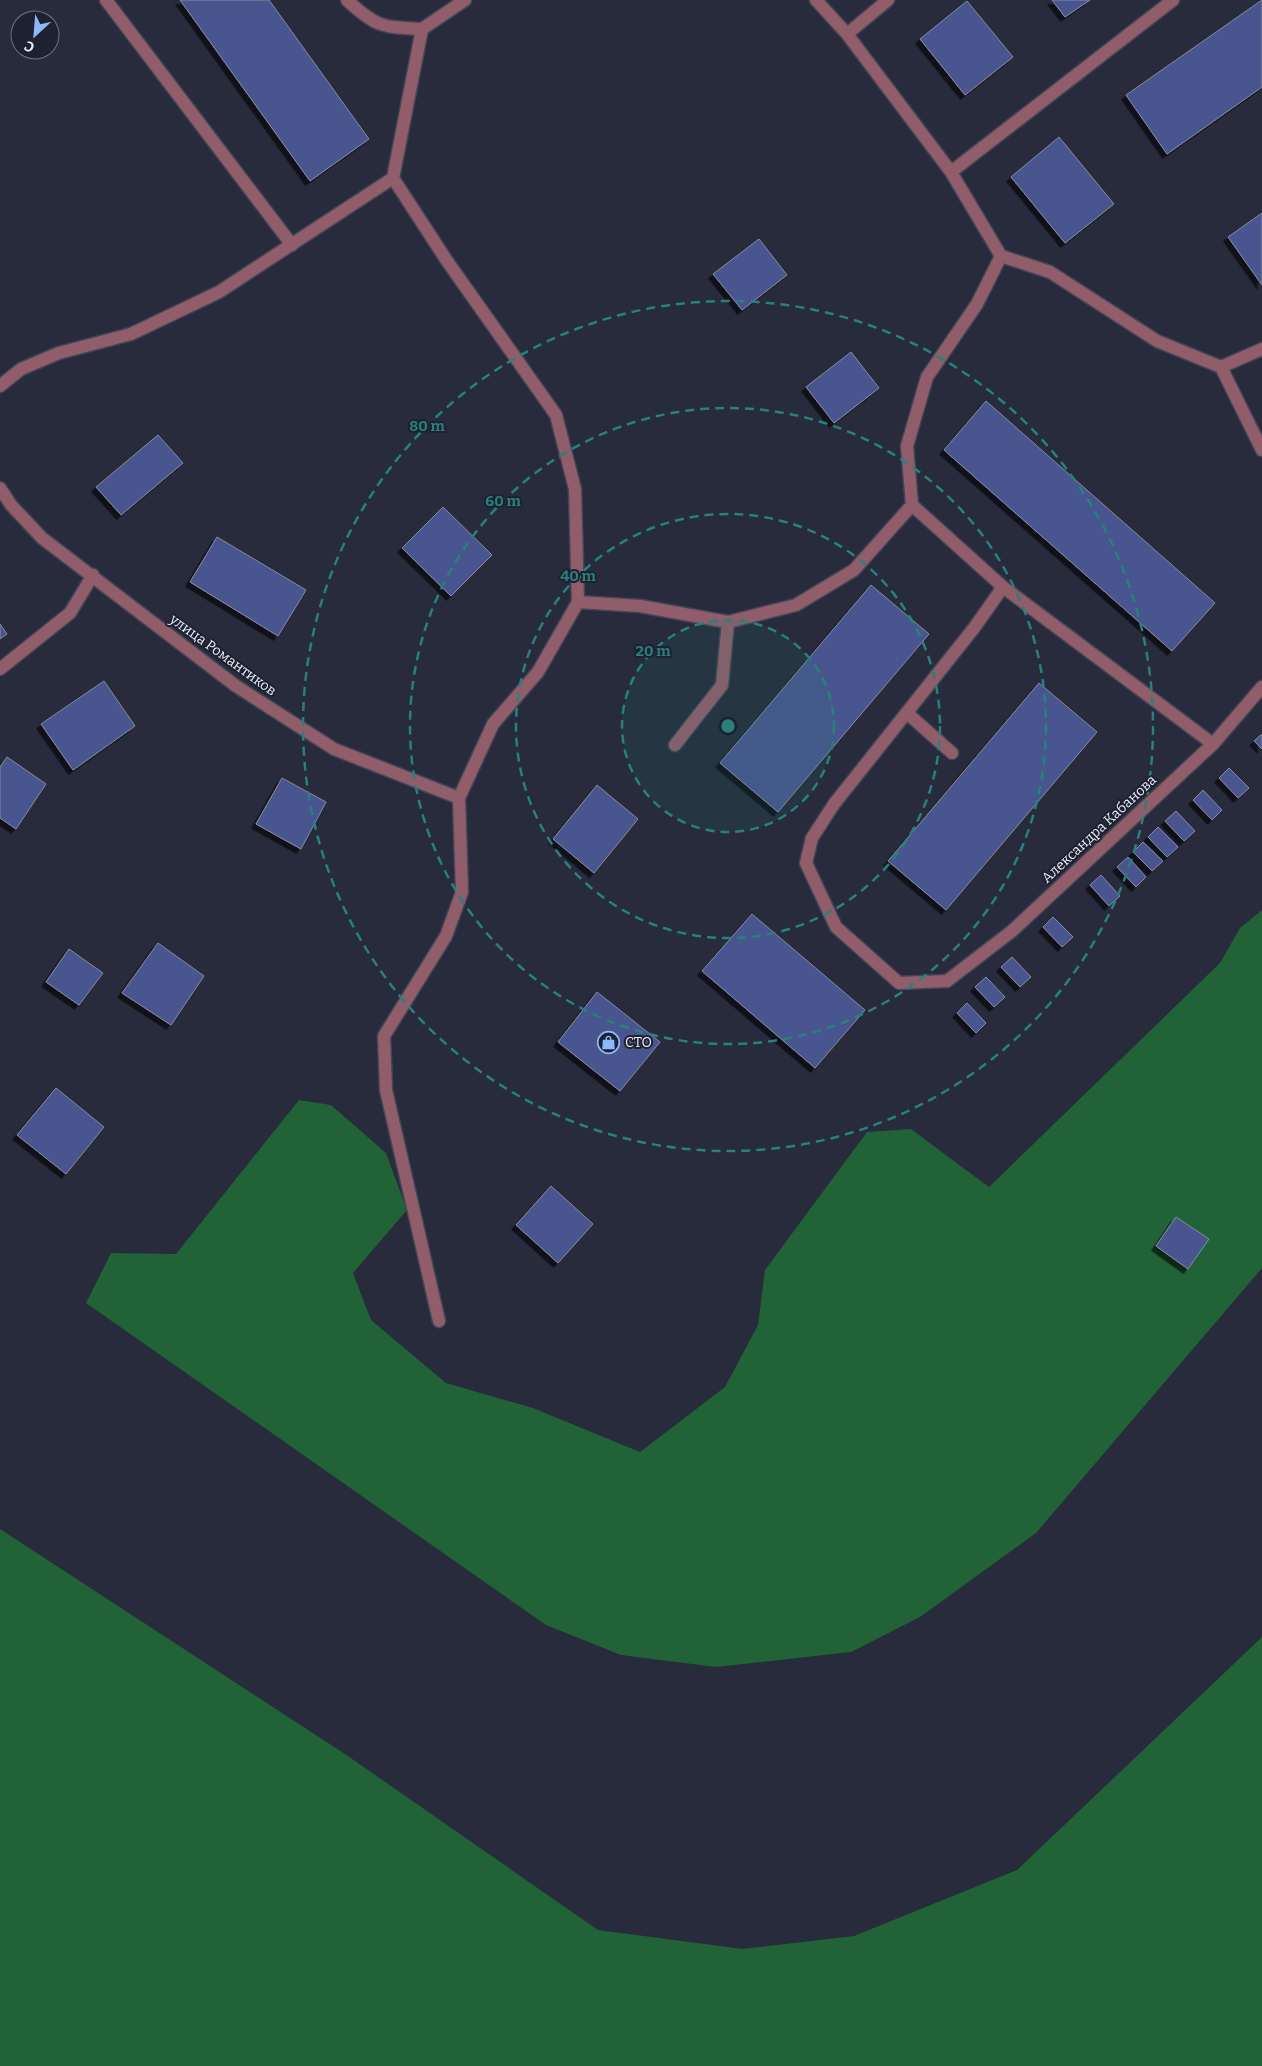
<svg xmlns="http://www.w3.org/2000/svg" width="1262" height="2066" font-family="Bitter,serif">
<defs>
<filter id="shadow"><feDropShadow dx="-4.5" dy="4.5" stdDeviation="0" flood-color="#0009"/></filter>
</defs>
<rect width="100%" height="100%" fill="#272b3b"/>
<path fill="#216237" d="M 1262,910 L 1262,1268 L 1036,1533 L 920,1617 L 851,1652 L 716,1667 L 621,1655 L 546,1625 L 86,1303 L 111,1253 L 176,1254 L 299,1100 L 331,1105 L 386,1153 L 407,1210 L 353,1273 L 371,1320 L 446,1383 L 533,1408 L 640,1452 L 725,1387 L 758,1325 L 765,1270 L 867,1132 L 911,1129 L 989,1187 L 1220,963 L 1240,928 Z
M 0,1529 L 345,1754 L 598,1930 L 743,1949 L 854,1936 L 1017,1870 L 1262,1637 L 1262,2066 L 0,2066 Z"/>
<path fill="#48548e" stroke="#878ca0" filter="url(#shadow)" d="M 180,0 L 269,0 L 369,139 L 310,181 Z
M 1052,0 L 1090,0 L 1065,17 Z
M 1262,0 L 1262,87 L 1167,154 L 1126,95 Z
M 967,1 L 1013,57 L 965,95 L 920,39 Z
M 1059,137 L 1114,204 L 1065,243 L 1011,177 Z
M 1262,213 L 1262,285 L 1228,237 Z
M 759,239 L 787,275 L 742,310 L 713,274 Z
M 851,352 L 879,388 L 834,423 L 806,387 Z
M 986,401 L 1215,603 L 1172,651 L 944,450 Z
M 158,435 L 183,463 L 121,515 L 96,487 Z
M 443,507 L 492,555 L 451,596 L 402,548 Z
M 217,537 L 306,590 L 278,636 L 190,582 Z
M 871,585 L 929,634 L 778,812 L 720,763 Z
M 0,624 L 7,634 L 0,639 Z
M 104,681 L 135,726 L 73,770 L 41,724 Z
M 1039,683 L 1097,732 L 946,910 L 888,861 Z
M 1262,734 L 1262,749 L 1254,741 Z
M 7,757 L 46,784 L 16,829 L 0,818 L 0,767 Z
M 1229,768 L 1249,788 L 1238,798 L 1219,778 Z
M 282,778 L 326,802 L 301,849 L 256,824 Z
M 597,785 L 638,819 L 594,873 L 553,839 Z
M 1203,790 L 1222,810 L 1212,820 L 1193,800 Z
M 1176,811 L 1195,831 L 1184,841 L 1165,821 Z
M 1158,827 L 1178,847 L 1167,857 L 1148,837 Z
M 1143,842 L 1163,861 L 1152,871 L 1133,852 Z
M 1128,857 L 1146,877 L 1136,887 L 1117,867 Z
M 1101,875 L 1120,896 L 1109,906 L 1090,885 Z
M 752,914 L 865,1010 L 815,1068 L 702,971 Z
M 1053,917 L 1073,937 L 1062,947 L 1043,927 Z
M 158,943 L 204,976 L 171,1025 L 122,993 Z
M 69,949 L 103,973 L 79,1005 L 46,982 Z
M 1012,957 L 1031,977 L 1020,987 L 1001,967 Z
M 986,977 L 1005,997 L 994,1007 L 975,987 Z
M 597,992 L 660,1042 L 620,1091 L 558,1042 Z
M 967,1003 L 986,1023 L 976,1033 L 957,1013 Z
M 56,1088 L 104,1127 L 66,1174 L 17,1135 Z
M 551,1186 L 593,1224 L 558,1263 L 516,1225 Z
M 1176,1217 L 1209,1239 L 1188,1269 L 1156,1246 Z"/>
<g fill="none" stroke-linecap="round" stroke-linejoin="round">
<defs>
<path id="lane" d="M 106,0 L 292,245
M 347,0 C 377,28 383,27 422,29 L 393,178
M 816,0 L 847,34 L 951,172 L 1001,256 L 1050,272 L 1157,341 L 1221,367 L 1262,349
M 422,29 L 465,0
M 847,34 L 888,0
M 951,172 L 1173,0
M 1221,367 L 1262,450
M 0,386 L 21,369 L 59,353 L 131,334 L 219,292 L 393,178 L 447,261 L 556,415 L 575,489 L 578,602 L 640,606 L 728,622 L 796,605 L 854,570 L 912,505
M 1003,587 L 1213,744
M 0,669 L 70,613 L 93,575
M 907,713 L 952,753
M 675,745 L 722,685 L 728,622
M 947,981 L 899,983 L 836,927 L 806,863 L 812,838 L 834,804 L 974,628 L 1003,587 L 912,505 L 907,446 L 927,377 L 977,304 L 1001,256
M 439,1321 L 386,1090 L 384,1036 L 446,936 L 462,892 L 459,798 L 493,724 L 538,672 L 578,602"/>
<path id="street" d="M 0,488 L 11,505 L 42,538 L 236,686 L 334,749 L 459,798
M 947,981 L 1012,931 L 1213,744 L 1262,687"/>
</defs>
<use href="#lane" stroke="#424656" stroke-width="15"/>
<use href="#street" stroke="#424656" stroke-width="15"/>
<use href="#lane" stroke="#915d6a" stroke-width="12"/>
<use href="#street" stroke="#915d6a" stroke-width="12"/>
</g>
<circle cx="728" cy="726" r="106" fill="#25827c" fill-opacity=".12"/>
<g fill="none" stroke="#25827c" stroke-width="2.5" stroke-dasharray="9 6">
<circle cx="728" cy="726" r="106"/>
<circle cx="728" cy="726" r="212"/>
<circle cx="728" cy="726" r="318"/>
<circle cx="728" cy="726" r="425"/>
</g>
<defs>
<symbol id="shop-ring" viewBox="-11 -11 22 22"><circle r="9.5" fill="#1d2130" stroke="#8bb9fc" stroke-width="1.5"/><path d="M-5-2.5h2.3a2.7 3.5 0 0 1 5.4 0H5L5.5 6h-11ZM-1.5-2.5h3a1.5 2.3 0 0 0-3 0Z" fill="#8bb9fc"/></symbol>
</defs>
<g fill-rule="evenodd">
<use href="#shop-ring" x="596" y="1030" width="25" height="25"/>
</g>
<g text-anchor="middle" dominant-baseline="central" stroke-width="4" stroke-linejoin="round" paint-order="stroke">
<g font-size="14" fill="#ebeef9" stroke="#1d2130">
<text transform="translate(223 655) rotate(36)">улица Романтиков</text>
<text transform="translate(1099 829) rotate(-43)">Александра Кабанова</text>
</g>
<g font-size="14" fill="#ebeef9" stroke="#1d2130" text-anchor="start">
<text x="625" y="1042">СТО</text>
</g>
</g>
<circle cx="728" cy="726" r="8" fill="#25827c" stroke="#1d2130" stroke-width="2.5"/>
<g font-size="15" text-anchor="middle" font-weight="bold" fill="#25827c" stroke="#1d2130" stroke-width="4" stroke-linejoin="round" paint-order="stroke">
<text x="427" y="431">80 m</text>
<text x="503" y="506">60 m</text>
<text x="578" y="581">40 m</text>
<text x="653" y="656">20 m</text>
</g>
<g transform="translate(35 35) rotate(206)"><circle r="24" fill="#1d2130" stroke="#6f7380"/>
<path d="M0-4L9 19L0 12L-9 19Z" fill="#8bb9fc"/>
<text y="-8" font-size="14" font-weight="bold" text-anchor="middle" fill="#ebeef9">С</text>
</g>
</svg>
